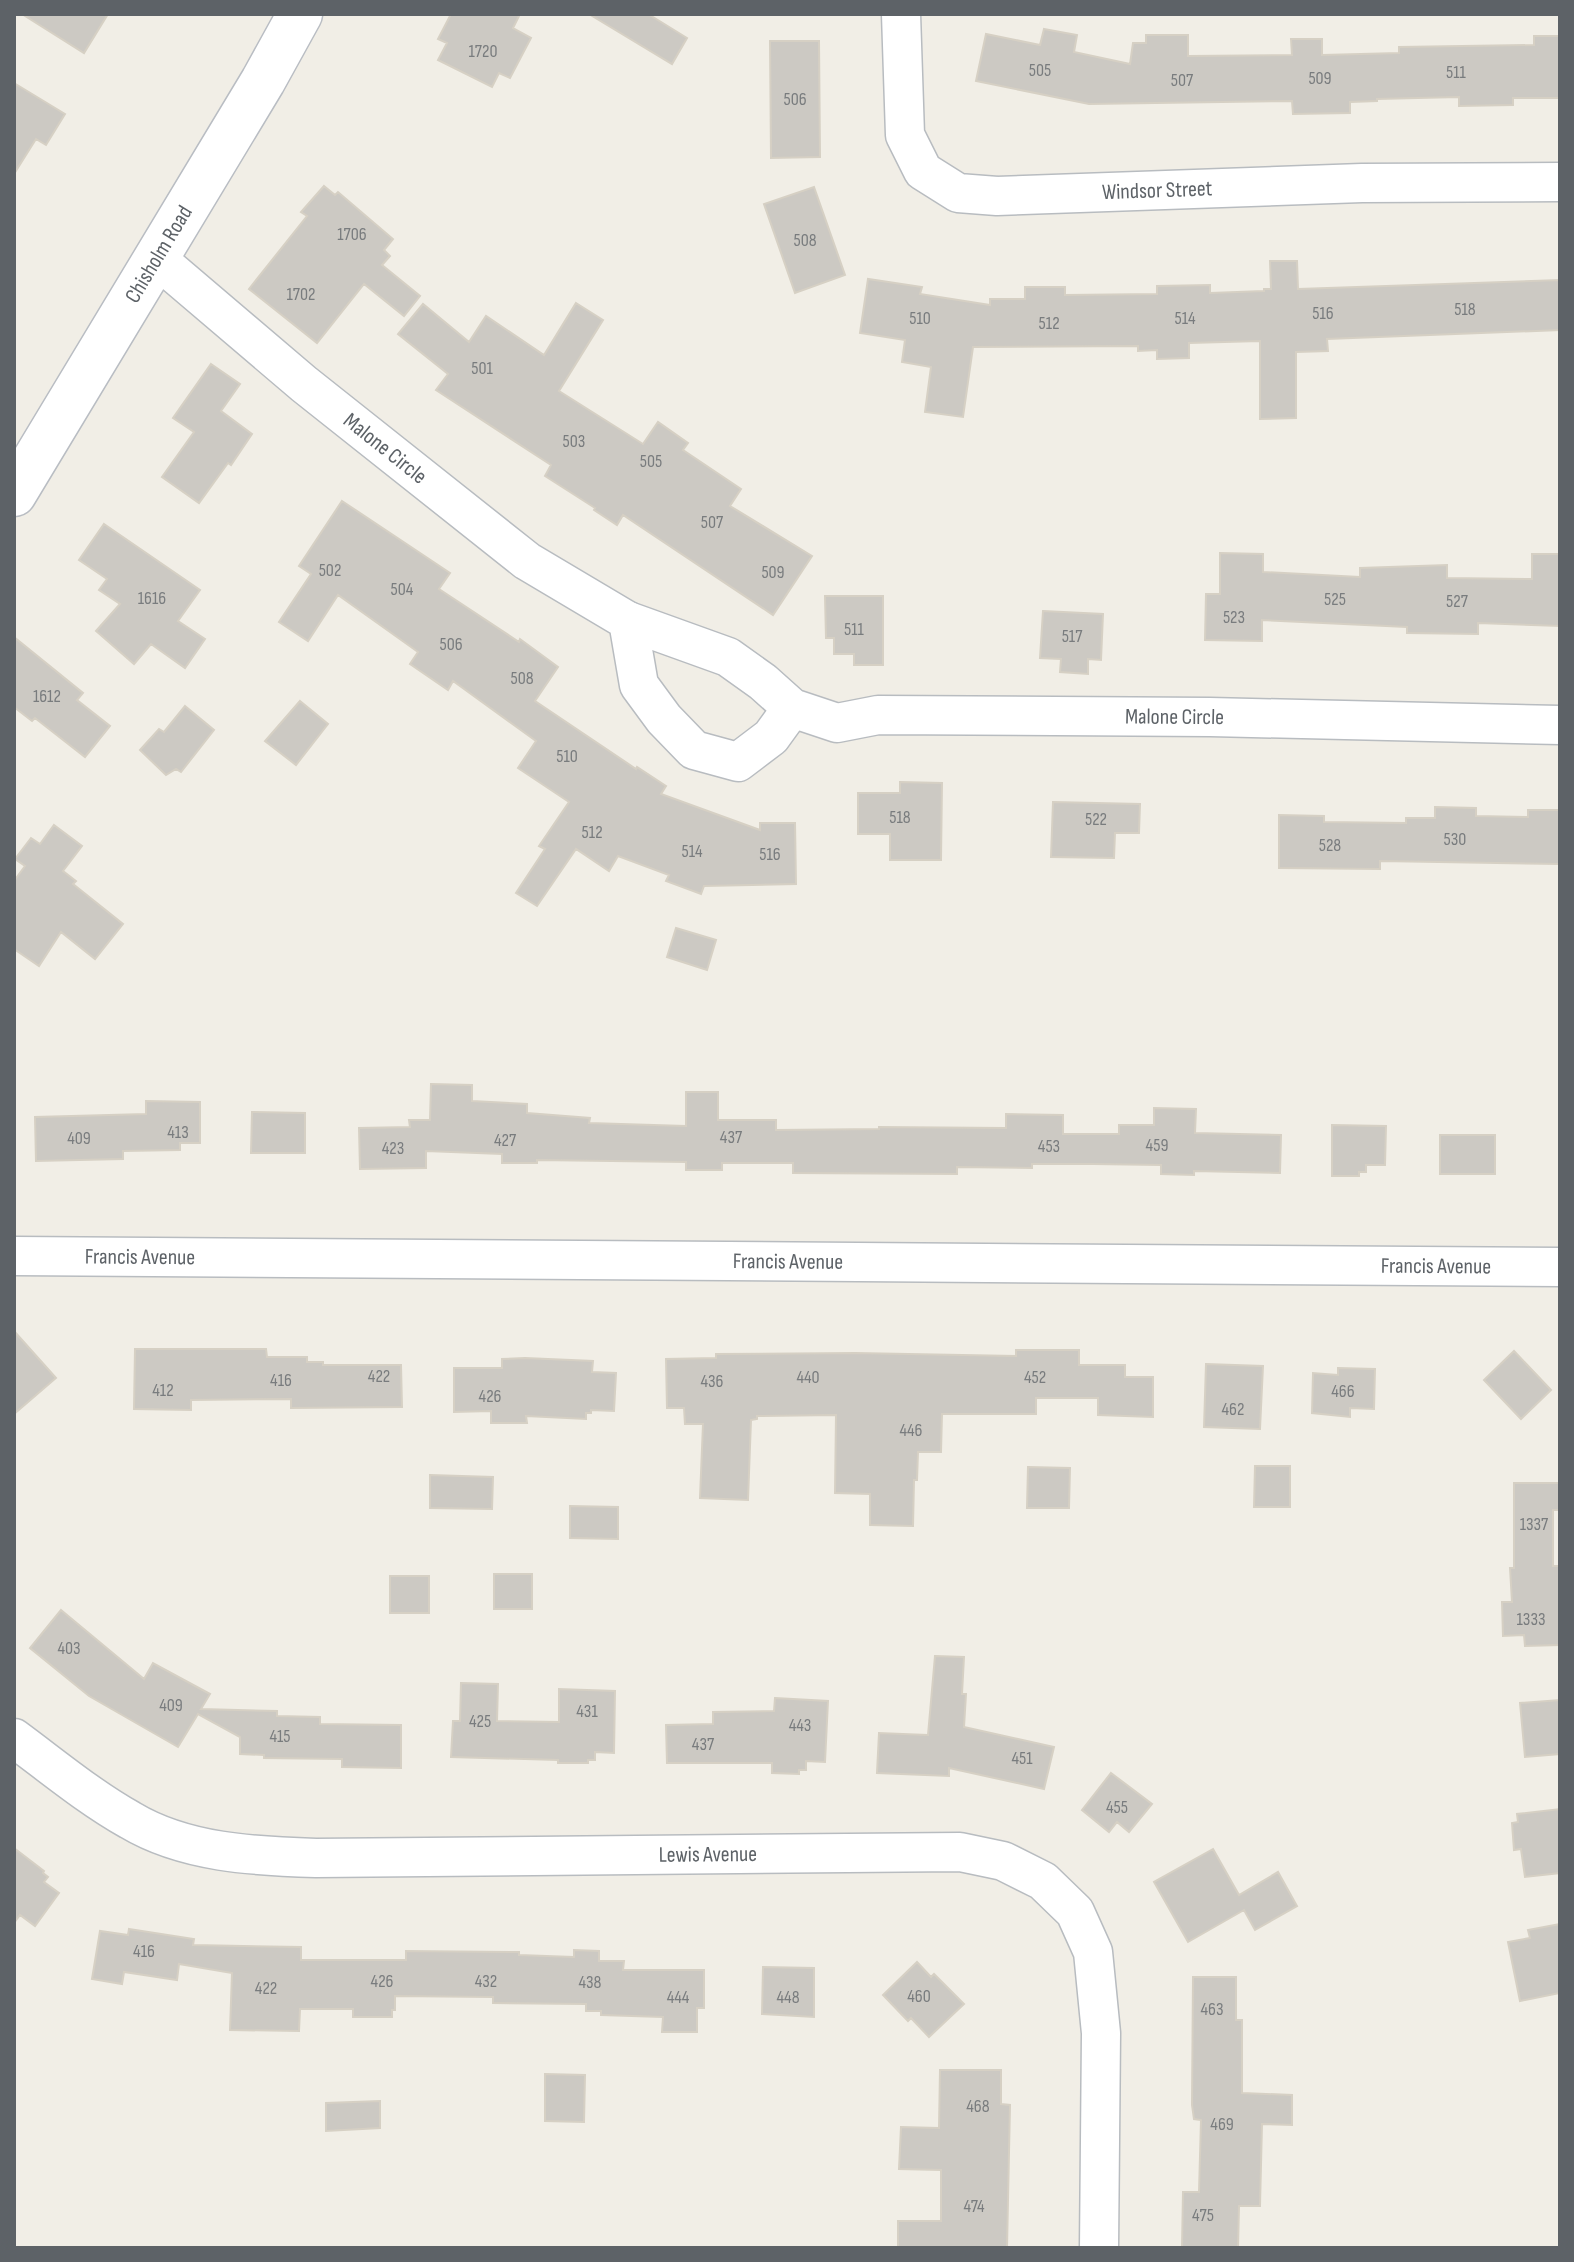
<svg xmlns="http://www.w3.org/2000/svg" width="1574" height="2262" font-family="'Sofia Sans Condensed',sans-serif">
<rect width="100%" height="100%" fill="#f1eee6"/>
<path fill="#ccc9c3" stroke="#d6d0c4" stroke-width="2" d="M 22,14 L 108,14 L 84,53 Z
M 451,14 L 520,14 L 513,28 L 531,38 L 510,78 L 499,73 L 492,87 L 438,60 L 447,43 L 438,39 Z
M 589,14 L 648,14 L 687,38 L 672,64 Z
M 1044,29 L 1077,35 L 1074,52 L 1130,64 L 1133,43 L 1146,43 L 1146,35 L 1188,35 L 1188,56 L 1292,55 L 1291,39 L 1322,39 L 1322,55 L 1399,53 L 1399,47 L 1534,45 L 1534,36 L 1560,36 L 1560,98 L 1513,98 L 1513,105 L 1459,106 L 1459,97 L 1377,99 L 1377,101 L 1350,102 L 1350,113 L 1293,114 L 1292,101 L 1089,104 L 976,81 L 986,34 L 1040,45 Z
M 770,41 L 819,41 L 820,157 L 771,158 Z
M 14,83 L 65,114 L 46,145 L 36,139 L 14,174 Z
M 324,186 L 335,195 L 338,192 L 393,239 L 384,250 L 390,256 L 382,265 L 420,296 L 404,316 L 364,284 L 317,343 L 249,289 L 307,216 L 301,212 Z
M 814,187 L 845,275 L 795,293 L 764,204 Z
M 1270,261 L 1297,261 L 1298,289 L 1560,280 L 1560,330 L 1327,339 L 1328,351 L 1296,352 L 1296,418 L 1260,419 L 1260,341 L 1189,343 L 1189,358 L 1157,359 L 1157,350 L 1138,351 L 1138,346 L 973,347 L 963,417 L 925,412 L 931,367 L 902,362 L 905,340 L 860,333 L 868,279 L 922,287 L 920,294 L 990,305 L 990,299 L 1025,299 L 1025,287 L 1065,287 L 1065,295 L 1157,294 L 1157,286 L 1210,285 L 1210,293 L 1264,291 L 1264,289 L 1271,289 Z
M 576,303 L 603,320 L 559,391 L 643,444 L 658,422 L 688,443 L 683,450 L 741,489 L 730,506 L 812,556 L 773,615 L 623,515 L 617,525 L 594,510 L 595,508 L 545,476 L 551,465 L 436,390 L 448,374 L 398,334 L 423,304 L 469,342 L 486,316 L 544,355 Z
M 211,364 L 240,384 L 221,411 L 252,434 L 231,465 L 228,463 L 199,503 L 162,477 L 194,432 L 173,418 Z
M 342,501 L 450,573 L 439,589 L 519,642 L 520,639 L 558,667 L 535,701 L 636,769 L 637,767 L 666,786 L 661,794 L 760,830 L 760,823 L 795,823 L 796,884 L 704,886 L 701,894 L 666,881 L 669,875 L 618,856 L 609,871 L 576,849 L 537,906 L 516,893 L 545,849 L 539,846 L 569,802 L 518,768 L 536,741 L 453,681 L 448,690 L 410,664 L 418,652 L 338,595 L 308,641 L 279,622 L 311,574 L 299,566 Z
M 104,524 L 200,590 L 178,621 L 205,639 L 185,668 L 151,644 L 134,664 L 96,631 L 120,604 L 99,590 L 107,579 L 79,560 Z
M 1220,553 L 1263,554 L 1263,572 L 1360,577 L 1360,568 L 1447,565 L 1447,578 L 1532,579 L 1532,554 L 1560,554 L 1560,626 L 1478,623 L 1478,634 L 1407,633 L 1407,627 L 1262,620 L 1262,641 L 1205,640 L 1206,594 L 1220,594 Z
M 825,596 L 883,596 L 883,665 L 854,665 L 854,654 L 834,654 L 834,638 L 826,638 Z
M 1043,611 L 1103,614 L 1101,660 L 1088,659 L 1088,674 L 1060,672 L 1061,659 L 1040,658 Z
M 14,637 L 83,693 L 77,700 L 110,726 L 85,757 L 35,718 L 32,721 L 14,707 Z
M 300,701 L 328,724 L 296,765 L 265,741 Z
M 185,706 L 214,730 L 181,772 L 176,769 L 166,775 L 140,750 L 159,729 L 164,732 Z
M 900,782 L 942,783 L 941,860 L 890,860 L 890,834 L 858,834 L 858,793 L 900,793 Z
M 1053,802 L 1140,804 L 1139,833 L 1115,833 L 1114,858 L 1051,857 Z
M 1435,807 L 1476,808 L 1476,816 L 1528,817 L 1528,810 L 1560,810 L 1560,864 L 1380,861 L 1380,869 L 1279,868 L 1279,815 L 1324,816 L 1324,822 L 1406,823 L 1406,818 L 1435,818 Z
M 54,825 L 82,846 L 63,871 L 76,881 L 73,884 L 123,924 L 95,959 L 61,932 L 39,966 L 14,949 L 14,881 L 25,866 L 15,859 L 31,838 L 40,844 Z
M 676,928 L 716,940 L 707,970 L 667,957 Z
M 431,1084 L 472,1085 L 472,1101 L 527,1104 L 527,1113 L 590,1118 L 589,1123 L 686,1126 L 686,1092 L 718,1092 L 718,1120 L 776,1120 L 776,1130 L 879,1129 L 879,1127 L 1006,1128 L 1006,1114 L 1063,1115 L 1063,1134 L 1119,1134 L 1119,1125 L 1154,1125 L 1154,1108 L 1196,1109 L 1195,1133 L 1281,1135 L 1280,1173 L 1194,1171 L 1194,1175 L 1161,1174 L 1161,1165 L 1093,1164 L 1032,1164 L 1032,1168 L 957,1167 L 957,1174 L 793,1173 L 793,1163 L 722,1163 L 722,1170 L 686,1170 L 686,1162 L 537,1160 L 537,1163 L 502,1163 L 502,1154 L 426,1151 L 426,1168 L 360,1169 L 359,1128 L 410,1127 L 409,1120 L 430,1120 Z
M 146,1101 L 200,1102 L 200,1143 L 180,1143 L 180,1150 L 123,1151 L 123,1159 L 36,1161 L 35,1117 L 146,1114 Z
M 252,1112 L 305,1113 L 305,1153 L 251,1153 Z
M 1332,1125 L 1386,1126 L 1385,1165 L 1366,1165 L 1366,1172 L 1359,1172 L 1359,1176 L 1332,1176 Z
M 1440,1135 L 1495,1135 L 1495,1174 L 1440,1174 Z
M 14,1331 L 56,1378 L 14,1414 Z
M 135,1349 L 266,1349 L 267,1357 L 307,1357 L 307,1362 L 323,1362 L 323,1365 L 401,1365 L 402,1407 L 291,1408 L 291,1399 L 191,1400 L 191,1410 L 134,1409 Z
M 1016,1350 L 1079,1350 L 1079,1365 L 1125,1365 L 1125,1377 L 1153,1377 L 1153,1417 L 1098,1415 L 1098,1398 L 1036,1398 L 1036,1414 L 942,1414 L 941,1452 L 918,1452 L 917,1480 L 914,1480 L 913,1526 L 870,1525 L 870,1494 L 835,1493 L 836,1415 L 757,1416 L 757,1419 L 751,1420 L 748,1500 L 700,1498 L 703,1424 L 685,1424 L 684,1408 L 667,1408 L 666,1359 L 716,1358 L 716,1354 L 855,1353 L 1016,1356 Z
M 1514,1351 L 1551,1390 L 1521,1419 L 1484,1380 Z
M 525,1358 L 593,1361 L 592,1372 L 616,1373 L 614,1411 L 591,1410 L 591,1413 L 586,1413 L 586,1419 L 526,1416 L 527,1423 L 491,1423 L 491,1411 L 454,1412 L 454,1368 L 502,1368 L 502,1359 Z
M 1206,1364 L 1263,1366 L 1260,1429 L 1204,1427 Z
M 1338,1368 L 1375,1369 L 1374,1409 L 1350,1408 L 1350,1417 L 1312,1413 L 1313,1373 L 1338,1375 Z
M 1255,1466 L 1290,1466 L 1290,1507 L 1254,1507 Z
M 1028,1467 L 1070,1468 L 1069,1508 L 1027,1508 Z
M 430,1475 L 493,1477 L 492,1509 L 430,1508 Z
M 1514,1483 L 1560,1483 L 1560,1510 L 1553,1510 L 1553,1566 L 1560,1566 L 1560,1645 L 1525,1646 L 1524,1635 L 1503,1636 L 1502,1602 L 1512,1602 L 1510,1568 L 1514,1568 Z
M 570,1506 L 618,1507 L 618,1539 L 570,1538 Z
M 494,1574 L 532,1574 L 532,1609 L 494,1609 Z
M 390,1576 L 429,1576 L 429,1613 L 390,1613 Z
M 61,1610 L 144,1679 L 153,1663 L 210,1694 L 201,1709 L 277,1711 L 277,1716 L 320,1717 L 320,1724 L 401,1725 L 401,1768 L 342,1767 L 342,1759 L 264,1758 L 264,1755 L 240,1754 L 240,1737 L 198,1714 L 178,1747 L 89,1696 L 30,1648 Z
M 935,1656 L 964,1657 L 962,1694 L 966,1694 L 964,1727 L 1054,1747 L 1044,1789 L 949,1768 L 949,1776 L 877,1773 L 879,1733 L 928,1735 Z
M 461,1683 L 498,1684 L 497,1721 L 559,1722 L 559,1689 L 615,1691 L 614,1753 L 595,1752 L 595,1760 L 588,1760 L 588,1763 L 558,1763 L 558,1760 L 451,1757 L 453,1721 L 460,1721 Z
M 775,1698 L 828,1701 L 825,1762 L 806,1761 L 806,1770 L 799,1770 L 799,1774 L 772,1773 L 772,1763 L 667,1763 L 666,1725 L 713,1724 L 713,1712 L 774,1711 Z
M 1560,1700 L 1560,1754 L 1525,1757 L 1520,1703 Z
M 1111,1773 L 1152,1804 L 1129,1832 L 1117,1822 L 1109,1832 L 1082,1810 Z
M 1560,1809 L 1560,1873 L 1525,1877 L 1521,1849 L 1514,1850 L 1512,1823 L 1518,1822 L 1517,1814 Z
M 14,1848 L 44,1871 L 43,1873 L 48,1877 L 44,1882 L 59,1893 L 35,1926 L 20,1915 L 14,1923 Z
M 1213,1849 L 1239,1895 L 1278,1872 L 1297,1906 L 1255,1930 L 1244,1910 L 1188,1942 L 1154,1882 Z
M 1560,1924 L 1560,1993 L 1520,2001 L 1508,1942 L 1530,1938 L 1528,1930 Z
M 129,1929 L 194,1939 L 193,1945 L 301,1947 L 301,1960 L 406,1960 L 406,1951 L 519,1952 L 519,1955 L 574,1957 L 574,1950 L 599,1951 L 599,1961 L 624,1961 L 623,1970 L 704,1970 L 704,2008 L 697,2008 L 697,2032 L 662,2032 L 663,2017 L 601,2015 L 601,2011 L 586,2011 L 586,2004 L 493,2003 L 493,1997 L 395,1996 L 395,2010 L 392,2010 L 392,2017 L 353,2017 L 353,2009 L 300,2009 L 299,2031 L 230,2030 L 232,1973 L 179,1964 L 177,1980 L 124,1972 L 122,1984 L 92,1979 L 100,1931 L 128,1935 Z
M 917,1962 L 931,1977 L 934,1974 L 964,2004 L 929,2037 L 911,2018 L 908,2021 L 883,1995 Z
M 763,1967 L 814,1968 L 814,2017 L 762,2014 Z
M 1193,1977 L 1236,1977 L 1236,2020 L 1242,2020 L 1242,2093 L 1292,2095 L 1292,2125 L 1262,2124 L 1260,2206 L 1239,2206 L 1238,2248 L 1182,2248 L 1183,2192 L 1199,2192 L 1201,2120 L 1194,2119 L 1192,2105 Z
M 940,2070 L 1001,2070 L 1001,2104 L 1010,2105 L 1007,2248 L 898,2248 L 898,2221 L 941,2221 L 941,2170 L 899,2169 L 901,2127 L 939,2128 Z
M 545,2074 L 585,2075 L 584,2122 L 545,2121 Z
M 380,2101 L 380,2128 L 326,2131 L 326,2103 Z"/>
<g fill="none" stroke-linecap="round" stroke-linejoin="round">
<defs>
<g id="street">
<path id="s1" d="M 901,14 L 905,135 L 923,171 L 958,193 L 997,196 L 1362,183 L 1560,182"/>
<path id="s2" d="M 156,258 L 304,384 L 527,561 L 628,621 L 639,685 L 664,719 L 694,750 L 738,762 L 771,737 L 792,708"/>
<path id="s3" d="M 628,621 L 728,657 L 763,682 L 792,708 L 837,723 L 878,715 L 1210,717 L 1560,725"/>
<path id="s4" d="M 14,1256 L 1560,1267"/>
<path id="s5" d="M 14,1738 C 52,1766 89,1797 130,1820 C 185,1853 254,1856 316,1858 L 960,1852 L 1003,1861 L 1043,1881 L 1075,1912 L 1093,1952 L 1101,2033 L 1099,2248"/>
</g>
<g id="secondary">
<path id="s6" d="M 14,494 L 263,81 L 300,14"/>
</g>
</defs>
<use href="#street" stroke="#b8bcc0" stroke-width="41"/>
<use href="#secondary" stroke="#b9bdc3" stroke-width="47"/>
<use href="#street" stroke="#fff" stroke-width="38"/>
<use href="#secondary" stroke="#fff" stroke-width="44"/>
</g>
<g text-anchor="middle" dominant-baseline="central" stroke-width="7" stroke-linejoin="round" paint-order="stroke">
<g font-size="18" fill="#797c7e">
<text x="483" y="51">1720</text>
<text x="1040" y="70">505</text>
<text x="1456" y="72">511</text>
<text x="1320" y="78">509</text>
<text x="1182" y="80">507</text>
<text x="795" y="99">506</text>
<text x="352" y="234">1706</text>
<text x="805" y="240">508</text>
<text x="301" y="294">1702</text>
<text x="1465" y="309">518</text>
<text x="1323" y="313">516</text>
<text x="920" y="318">510</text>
<text x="1185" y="318">514</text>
<text x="1049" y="323">512</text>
<text x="482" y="368">501</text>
<text x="574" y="441">503</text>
<text x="651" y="461">505</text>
<text x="712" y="522">507</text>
<text x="330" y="570">502</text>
<text x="773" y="572">509</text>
<text x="402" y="589">504</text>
<text x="152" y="598">1616</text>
<text x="1335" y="599">525</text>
<text x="1457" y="601">527</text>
<text x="1234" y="617">523</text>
<text x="854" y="629">511</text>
<text x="1072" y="636">517</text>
<text x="451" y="644">506</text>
<text x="522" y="678">508</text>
<text x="47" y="696">1612</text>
<text x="567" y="756">510</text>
<text x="900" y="817">518</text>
<text x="1096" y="819">522</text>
<text x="592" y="832">512</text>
<text x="1455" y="839">530</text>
<text x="1330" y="845">528</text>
<text x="692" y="851">514</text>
<text x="770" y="854">516</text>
<text x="178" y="1132">413</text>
<text x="731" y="1137">437</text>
<text x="79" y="1138">409</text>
<text x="505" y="1140">427</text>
<text x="1157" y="1145">459</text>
<text x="1049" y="1146">453</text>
<text x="393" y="1148">423</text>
<text x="379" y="1376">422</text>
<text x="808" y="1377">440</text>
<text x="1035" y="1377">452</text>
<text x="281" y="1380">416</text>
<text x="712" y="1381">436</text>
<text x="163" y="1390">412</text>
<text x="1343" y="1391">466</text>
<text x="490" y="1396">426</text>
<text x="1233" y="1409">462</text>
<text x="911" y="1430">446</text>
<text x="1534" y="1524">1337</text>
<text x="1531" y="1619">1333</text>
<text x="69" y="1648">403</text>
<text x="171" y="1705">409</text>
<text x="587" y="1711">431</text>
<text x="480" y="1721">425</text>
<text x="800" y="1725">443</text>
<text x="280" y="1736">415</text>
<text x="703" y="1744">437</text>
<text x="1022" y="1758">451</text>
<text x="1117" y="1807">455</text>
<text x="144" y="1951">416</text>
<text x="382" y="1981">426</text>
<text x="486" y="1981">432</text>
<text x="590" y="1982">438</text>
<text x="266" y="1988">422</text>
<text x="919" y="1996">460</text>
<text x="678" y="1997">444</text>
<text x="788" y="1997">448</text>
<text x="1212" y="2009">463</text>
<text x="978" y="2106">468</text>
<text x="1222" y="2124">469</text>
<text x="974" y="2206">474</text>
<text x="1203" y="2215">475</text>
</g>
<g font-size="22" fill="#5d6267" stroke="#fff">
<text stroke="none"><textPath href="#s1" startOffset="402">Windsor Street</textPath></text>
<text stroke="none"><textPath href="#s6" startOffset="280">Chisholm Road</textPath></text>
<text stroke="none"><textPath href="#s2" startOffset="298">Malone Circle</textPath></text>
<text stroke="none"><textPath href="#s3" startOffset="574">Malone Circle</textPath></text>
<text stroke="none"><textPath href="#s4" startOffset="126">Francis Avenue</textPath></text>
<text stroke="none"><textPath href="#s4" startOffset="774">Francis Avenue</textPath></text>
<text stroke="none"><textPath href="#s4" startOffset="1422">Francis Avenue</textPath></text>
<text stroke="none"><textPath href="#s5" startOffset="726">Lewis Avenue</textPath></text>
</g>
</g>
<rect width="1574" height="2262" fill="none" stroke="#5d6267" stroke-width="32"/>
</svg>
